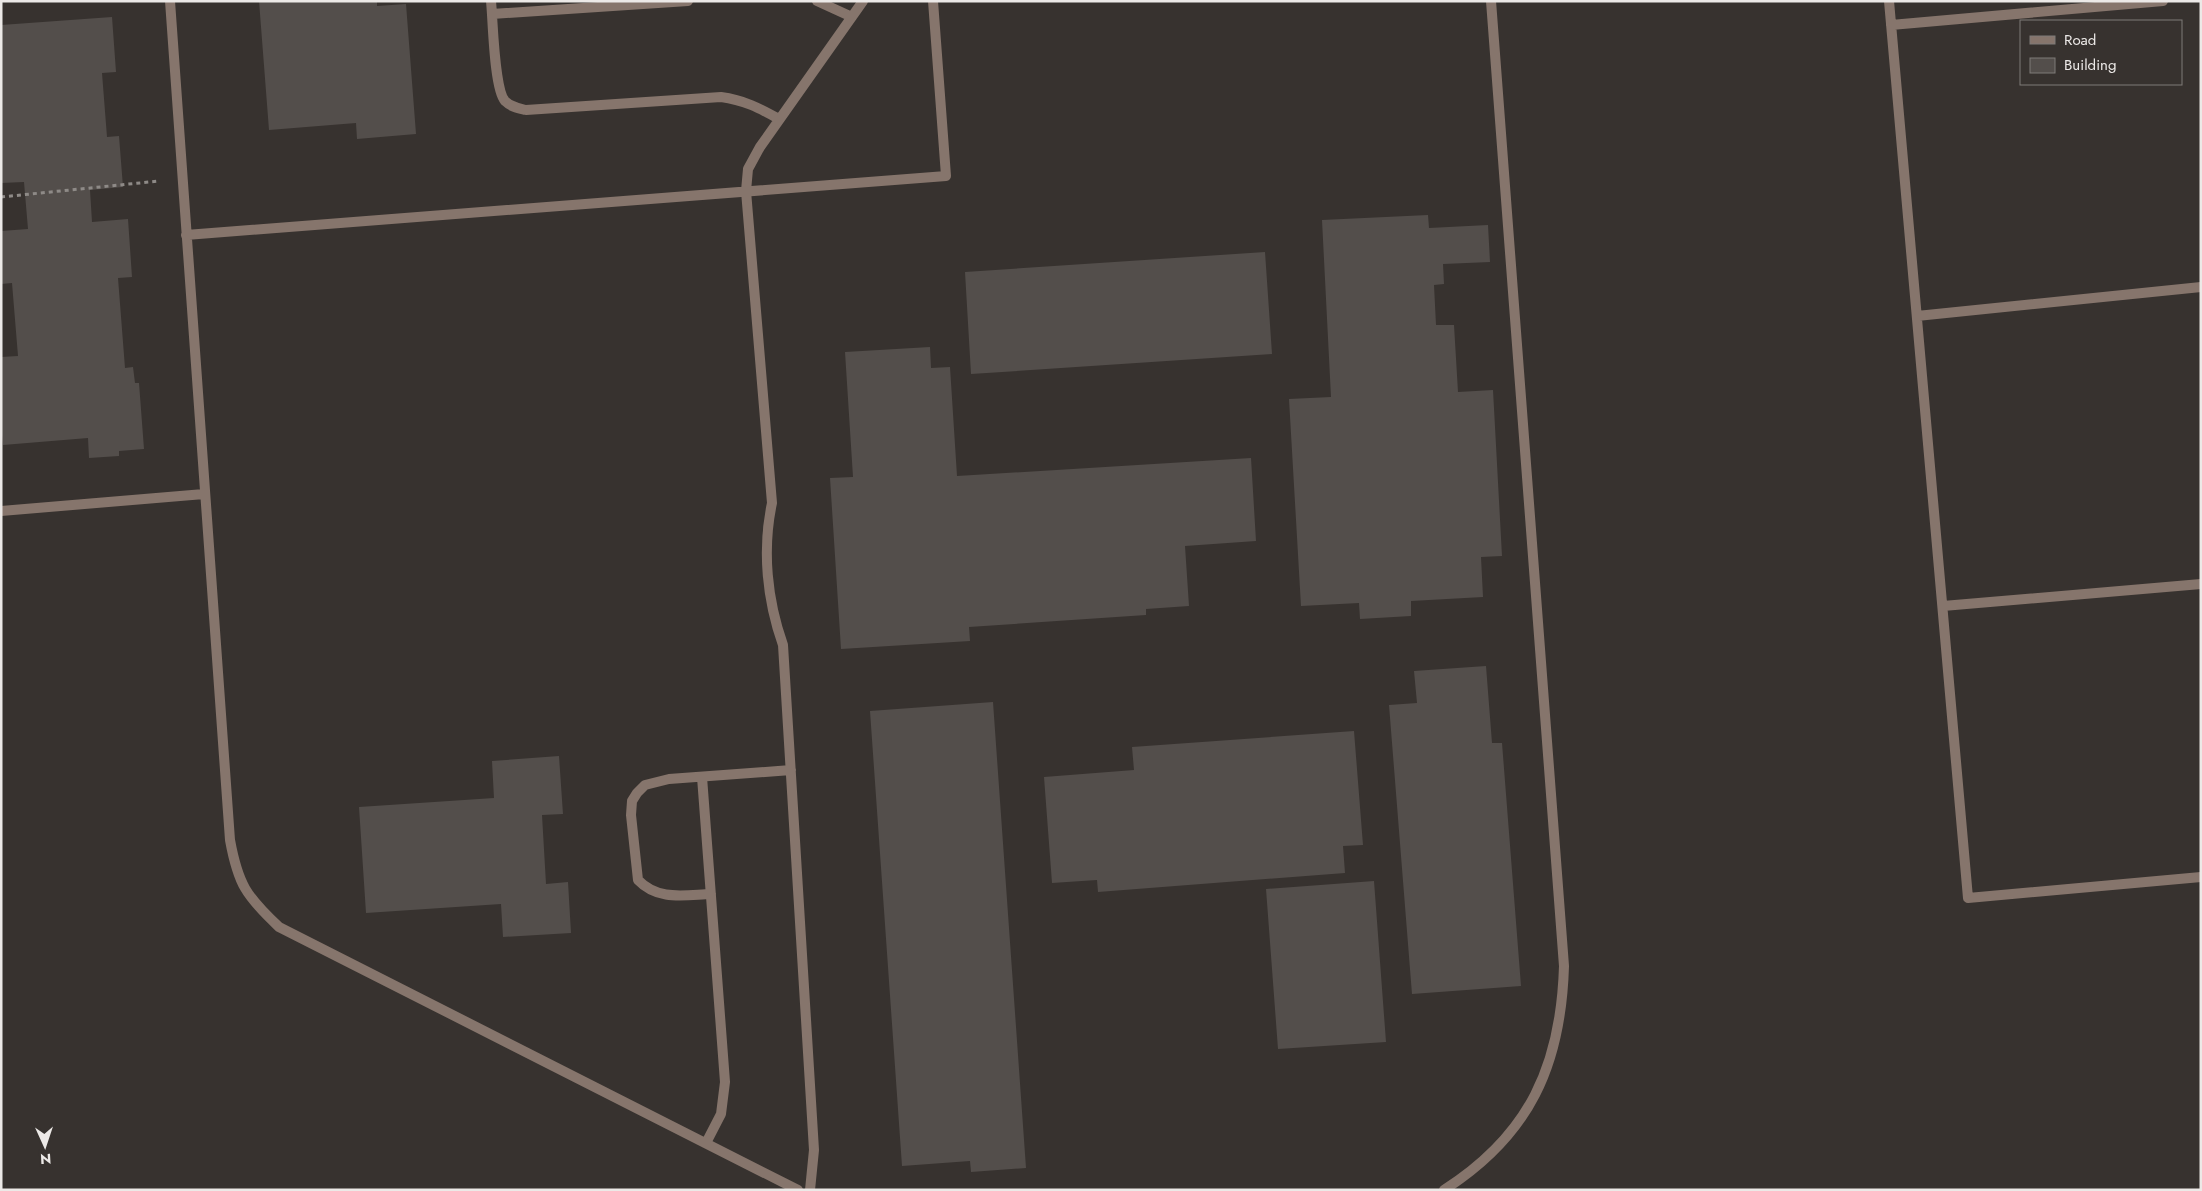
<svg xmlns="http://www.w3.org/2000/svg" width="2202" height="1191" font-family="Jost,sans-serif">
<rect width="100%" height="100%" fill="#37322f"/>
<path fill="#534e4b" d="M 259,1 L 377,1 L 377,6 L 406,4 L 416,134 L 357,139 L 356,123 L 269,130 Z
M 112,17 L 116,72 L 102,73 L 107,137 L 119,136 L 123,187 L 90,190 L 92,222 L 128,219 L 132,277 L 118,278 L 125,368 L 133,367 L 135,383 L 139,383 L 144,449 L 119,451 L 119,456 L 89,458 L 88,438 L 3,445 L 1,426 L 1,357 L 18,356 L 12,283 L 1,284 L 1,231 L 28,229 L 24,182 L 1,183 L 1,25 Z
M 1428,215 L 1429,228 L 1488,225 L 1490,262 L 1443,264 L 1444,284 L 1434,285 L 1436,325 L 1454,325 L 1458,392 L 1493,390 L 1502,556 L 1481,557 L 1483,597 L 1411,601 L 1411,616 L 1360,619 L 1359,603 L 1301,606 L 1289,399 L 1331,397 L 1322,220 Z
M 1265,252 L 1272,354 L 971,374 L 965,272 Z
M 930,347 L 931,368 L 950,367 L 957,476 L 1251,458 L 1256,541 L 1185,546 L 1189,606 L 1146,609 L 1146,615 L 969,627 L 970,641 L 841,649 L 830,478 L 853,477 L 845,352 Z
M 1486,666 L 1492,743 L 1502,743 L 1521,986 L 1412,994 L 1389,705 L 1417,703 L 1414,671 Z
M 993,702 L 1026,1168 L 971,1172 L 970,1161 L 902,1166 L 870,711 Z
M 1354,731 L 1363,845 L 1343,846 L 1345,873 L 1098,892 L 1097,880 L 1052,883 L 1044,777 L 1134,770 L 1132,747 Z
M 559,756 L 563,814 L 542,815 L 546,884 L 568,882 L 571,933 L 503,937 L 501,904 L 366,913 L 359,807 L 494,798 L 492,761 Z
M 1374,881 L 1386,1042 L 1278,1049 L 1266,889 Z"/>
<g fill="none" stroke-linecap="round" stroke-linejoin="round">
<path stroke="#8e8a87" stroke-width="3" stroke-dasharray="4 4" stroke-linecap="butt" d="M 1,197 L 159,181"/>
<path stroke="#86756c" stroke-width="10" d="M 170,1 L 230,840 C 238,884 246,896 279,927 L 798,1190
M 491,1 C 493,20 494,89 505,101 C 511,107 518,108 526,110 L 721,97 C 744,100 759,108 779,119
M 817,1 L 852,17
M 492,14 L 688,1
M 186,235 L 946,176 L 933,1
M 1,511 L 204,494
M 702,777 L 725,1082 L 721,1114 L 706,1143
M 711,894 C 684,895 658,901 638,880 L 631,815 L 632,801 L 637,793 L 645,785 L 669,779 L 791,770
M 810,1190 L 814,1150 L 783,645 C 767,600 762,550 772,503 L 746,191 L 748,169 L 760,147 L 863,1
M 1444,1190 C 1530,1135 1561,1065 1564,966 L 1491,1"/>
<path stroke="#86756c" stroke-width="10" d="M 1889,1 L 1968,898 L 2201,877
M 1891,25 L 2163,1
M 1917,316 L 2201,287
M 1943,606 L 2201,584"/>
</g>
<rect width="2202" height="1191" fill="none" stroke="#ece9e7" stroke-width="5"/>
<rect x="2020" y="20" width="162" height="65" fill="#37322f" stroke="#7f7b79"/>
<rect x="2030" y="36" width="25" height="8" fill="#86756c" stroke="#7f7b79"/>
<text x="2064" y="45" font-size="15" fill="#ece9e7">Road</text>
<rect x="2030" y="58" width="25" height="15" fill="#534e4b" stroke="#7f7b79"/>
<text x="2064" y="70" font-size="15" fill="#ece9e7">Building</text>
<g transform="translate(45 1146) rotate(177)" stroke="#37322f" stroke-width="4" paint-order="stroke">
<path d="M0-4L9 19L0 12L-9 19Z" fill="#ece9e7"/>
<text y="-8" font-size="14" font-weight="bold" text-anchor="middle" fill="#ece9e7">N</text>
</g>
</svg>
